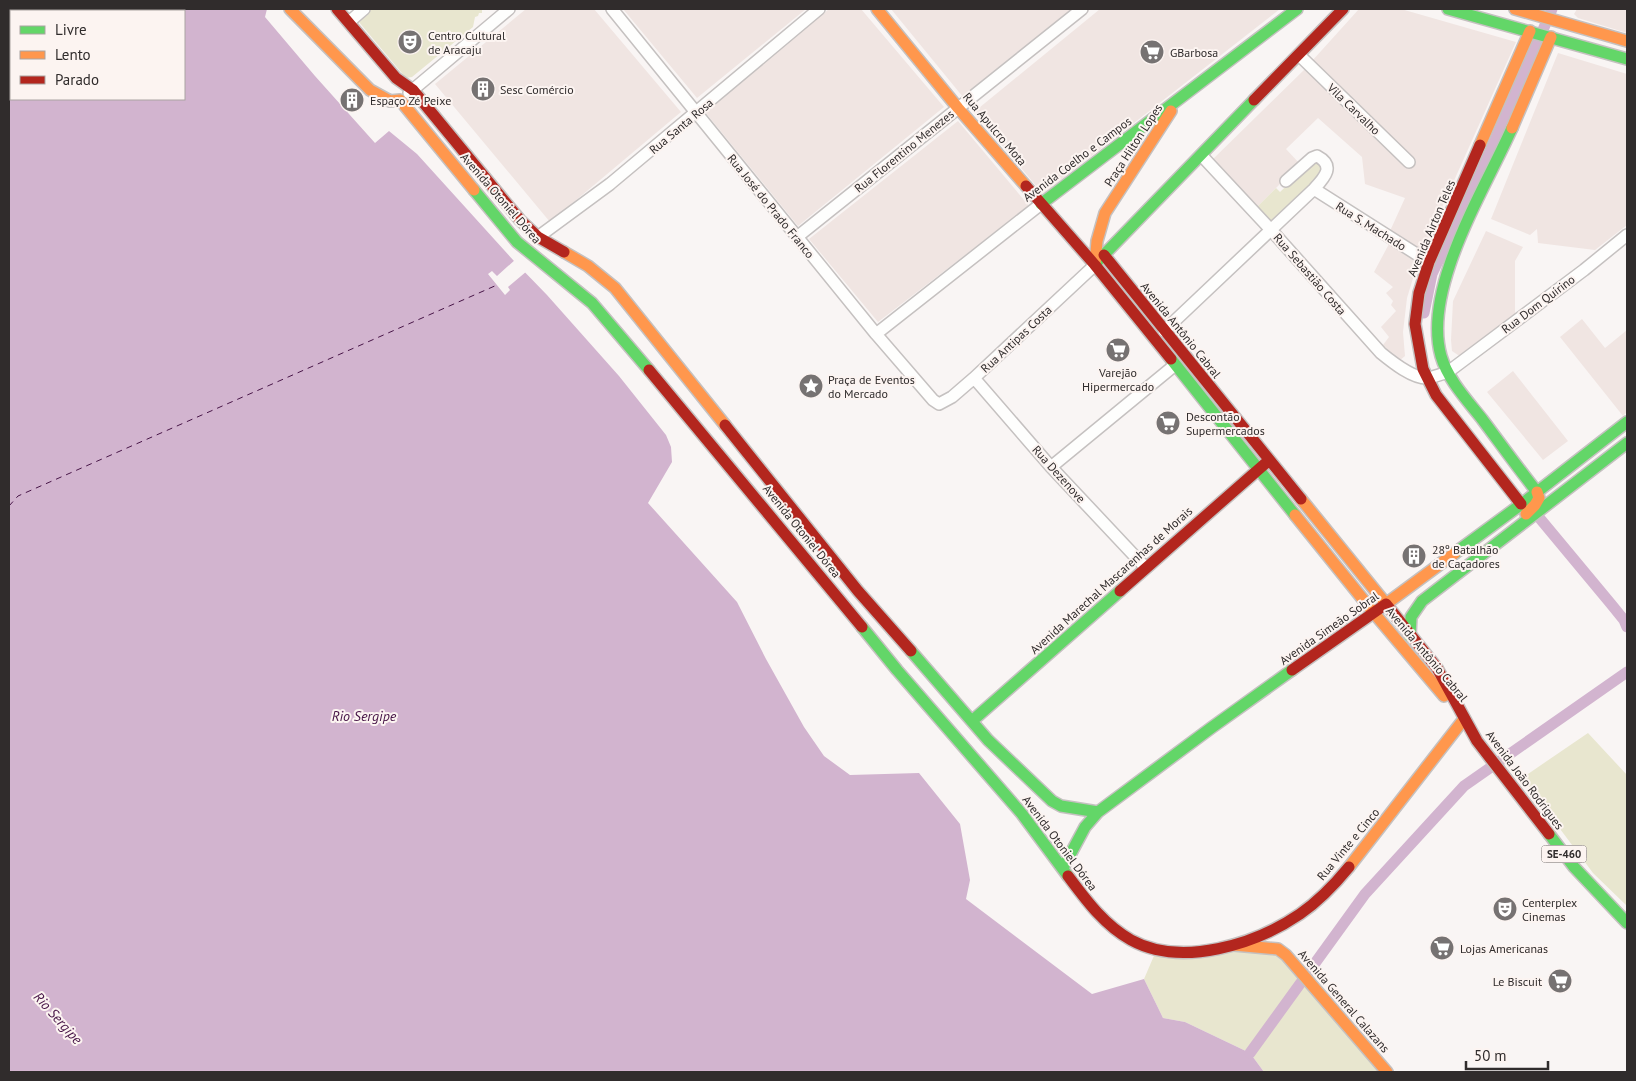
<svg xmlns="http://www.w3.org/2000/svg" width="1636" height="1081" font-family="'PT Sans',sans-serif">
<rect width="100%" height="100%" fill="#f9f5f4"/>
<path fill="#f0e5e2" d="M 526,9 L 594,9 L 681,112 L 550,222 L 435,84 Z
M 623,9 L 806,9 L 697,98 Z
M 829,9 L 861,9 L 944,107 L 798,226 L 705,112 Z
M 891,9 L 1073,9 L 963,97 Z
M 1100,9 L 1280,9 L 1043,194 L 974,112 Z
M 1359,9 L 1401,9 L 1516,42 L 1423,250 L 1390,231 L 1405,198 L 1365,184 L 1362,157 L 1318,118 L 1286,149 L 1300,164 L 1256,208 L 1210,162 L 1305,69 L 1409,169 L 1415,162 L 1312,61 Z
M 1577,9 L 1627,9 L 1627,33 L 1578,18 L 1574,14 Z
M 1558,53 L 1627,74 L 1627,225 L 1595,250 L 1538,243 L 1537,229 L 1530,235 L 1491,219 Z
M 958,121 L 1029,206 L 878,322 L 809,239 Z
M 1486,231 L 1523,247 L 1515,261 L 1515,314 L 1461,357 L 1452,351 L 1451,340 L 1453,301 Z
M 1389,244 L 1418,262 L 1407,298 L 1403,332 L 1405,356 L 1399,361 L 1383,345 L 1389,337 L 1381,327 L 1396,311 L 1391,305 L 1393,301 L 1386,293 L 1393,287 L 1374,272 Z
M 1582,319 L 1605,348 L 1627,330 L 1627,412 L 1623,416 L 1560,337 Z
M 1513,371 L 1568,441 L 1543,460 L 1487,392 Z"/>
<path fill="#e8e6cf" d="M 371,9 L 485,9 L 482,10 L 482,13 L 479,13 L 478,16 L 475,17 L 473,27 L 412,77 L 406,78 L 358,21 Z
M 1315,159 L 1326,170 L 1271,223 L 1256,208 L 1276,188 L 1280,192 Z
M 1588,733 L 1627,775 L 1627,906 L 1593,873 L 1522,778 Z
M 1278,949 L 1388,1072 L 1264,1072 L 1250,1053 L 1185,1022 L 1163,1018 L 1144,979 L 1156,951 Z"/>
<path fill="#d2b4cf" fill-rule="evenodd" d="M 9,9 L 267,9 L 265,17 L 315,76 L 375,143 L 389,131 L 417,154 L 514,261 L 547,295 L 619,376 L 666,435 L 671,447 L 672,462 L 648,503 L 737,602 L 766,659 L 804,727 L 824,756 L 850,775 L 919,773 L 960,824 L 970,880 L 966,899 L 1092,994 L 1144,979 L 1163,1018 L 1185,1022 L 1250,1053 L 1264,1072 L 9,1072 ZM 11,11 L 184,11 L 184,99 L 11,99 Z"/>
<path fill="#f9f5f4" d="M 516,259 L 527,271 L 508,287 L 510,290 L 505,295 L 488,274 L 492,271 L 497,276 Z"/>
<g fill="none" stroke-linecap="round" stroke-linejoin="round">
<path stroke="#d2b4cf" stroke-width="11" d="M 1424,313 L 1432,274 L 1491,150 L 1552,9
M 1532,509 L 1611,604 L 1624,620 L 1627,627
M 1250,1053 L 1365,894 L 1464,786 L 1627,672"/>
<path stroke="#471547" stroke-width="1" stroke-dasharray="6 5" stroke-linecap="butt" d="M 9,506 L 18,496 L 497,285"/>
<defs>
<path id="street" d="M 612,9 L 876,334 L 933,400 L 939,404 L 952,397 L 974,378 L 1095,265
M 349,22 L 364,9
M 1299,55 L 1409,162
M 409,93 L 509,9
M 1202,156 L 1272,231 L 1381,353 C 1392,362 1413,379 1428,378 C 1434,377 1442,374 1448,372 L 1584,270 L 1627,235
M 1314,189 L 1429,262
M 538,237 L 610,184 L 819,9
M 797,237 L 1082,9
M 1164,331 L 1314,189 C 1324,178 1336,166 1317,156 L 1312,158 L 1286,181
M 876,334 L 1041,204
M 974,378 L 1051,467 L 1145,567
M 1051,467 L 1175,365"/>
<path id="fast" d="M 1448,9 L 1627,59
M 1512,128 C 1485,189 1422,288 1441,356 C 1448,380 1467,400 1482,419 C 1500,443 1518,468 1537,492
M 474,190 L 517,242 L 592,303 L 649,370
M 1041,204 L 1297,9
M 1096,263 L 1254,100
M 1171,359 L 1295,515
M 1455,553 L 1523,503 L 1627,422
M 862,627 L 897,670 L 1022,814 L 1068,876
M 1410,636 L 1411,617 L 1422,601 L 1627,443
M 911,651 L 988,740 L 1052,801 L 1061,806 L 1098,812
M 972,721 L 1120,591
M 1549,834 L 1574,867 L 1627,923
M 1063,868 L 1085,827 L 1098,812 L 1211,728 L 1292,670"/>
<path id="slow" d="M 290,9 L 370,90 L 390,101 L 400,100 L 474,190
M 877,9 L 958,108 L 1026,186
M 1515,9 L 1627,41
M 1512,128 L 1551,37
M 1480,145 L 1530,31
M 564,252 L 588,266 L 615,288 L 725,425
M 1095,265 L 1097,241 L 1105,213 L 1171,111
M 1301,499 L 1386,604 L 1455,553
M 1526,514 L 1535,505 L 1539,498 L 1537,492
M 1295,515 L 1374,613
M 1374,613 L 1444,696
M 1349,867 L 1464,719
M 1234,945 L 1278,949 L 1286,955 L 1387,1072"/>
<path id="jam" d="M 337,9 L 396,78 L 413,90 L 520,220 L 538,237 L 564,252
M 1254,100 L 1343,9
M 1480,145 L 1429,262 L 1419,293 L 1415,324 L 1423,369 L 1436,395 L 1521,504
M 1026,186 L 1095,265 L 1171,359
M 1104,255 L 1301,499
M 649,370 L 862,627
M 725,425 L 858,591 L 911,651
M 1120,591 L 1267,462
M 1292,670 L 1386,604 L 1437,668 L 1477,741 L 1549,834
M 1068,876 C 1086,900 1104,925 1131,940 C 1182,968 1256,944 1300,914 C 1319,901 1335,884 1349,867"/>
</defs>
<use href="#street" stroke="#c5c1c0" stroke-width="14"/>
<use href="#fast" stroke="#c5c1c0" stroke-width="14"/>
<use href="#slow" stroke="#c5c1c0" stroke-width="14"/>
<use href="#jam" stroke="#c5c1c0" stroke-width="14"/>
<use href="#street" stroke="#fefefd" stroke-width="11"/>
<use href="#fast" stroke="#63d668" stroke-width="11"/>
<use href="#slow" stroke="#ff974d" stroke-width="11"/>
<use href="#jam" stroke="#b3261e" stroke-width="11"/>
</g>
<defs>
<symbol id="theatre-disc" viewBox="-11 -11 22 22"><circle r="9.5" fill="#767272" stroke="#fcf4f1"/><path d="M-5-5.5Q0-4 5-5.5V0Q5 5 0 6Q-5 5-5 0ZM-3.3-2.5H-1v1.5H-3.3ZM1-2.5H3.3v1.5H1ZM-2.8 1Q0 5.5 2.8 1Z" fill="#fff"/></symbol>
<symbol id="supermarket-disc" viewBox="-11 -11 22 22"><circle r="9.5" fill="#767272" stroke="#fcf4f1"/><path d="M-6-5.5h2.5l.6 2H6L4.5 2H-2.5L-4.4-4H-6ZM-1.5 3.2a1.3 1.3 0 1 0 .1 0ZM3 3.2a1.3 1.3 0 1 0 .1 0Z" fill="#fff"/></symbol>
<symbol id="building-disc" viewBox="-11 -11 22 22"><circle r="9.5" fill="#767272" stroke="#fcf4f1"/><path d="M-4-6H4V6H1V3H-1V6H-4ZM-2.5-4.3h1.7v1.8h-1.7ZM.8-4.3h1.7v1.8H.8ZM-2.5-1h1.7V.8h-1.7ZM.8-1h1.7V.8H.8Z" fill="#fff"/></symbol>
<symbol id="sight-disc" viewBox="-11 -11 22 22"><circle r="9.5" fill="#767272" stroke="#fcf4f1"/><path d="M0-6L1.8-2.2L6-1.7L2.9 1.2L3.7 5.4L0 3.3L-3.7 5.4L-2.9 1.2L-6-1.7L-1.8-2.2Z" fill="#fff"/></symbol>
</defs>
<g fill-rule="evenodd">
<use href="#theatre-disc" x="396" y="28" width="28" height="28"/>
<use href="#supermarket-disc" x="1138" y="38" width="28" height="28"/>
<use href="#building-disc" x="469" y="75" width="28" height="28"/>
<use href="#building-disc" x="338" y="86" width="28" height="28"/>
<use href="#supermarket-disc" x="1104" y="336" width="28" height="28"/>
<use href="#sight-disc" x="797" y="372" width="28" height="28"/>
<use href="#supermarket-disc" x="1154" y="409" width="28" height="28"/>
<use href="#building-disc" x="1400" y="542" width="28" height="28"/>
<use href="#theatre-disc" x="1491" y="895" width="28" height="28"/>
<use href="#supermarket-disc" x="1428" y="934" width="28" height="28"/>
<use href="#supermarket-disc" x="1546" y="967" width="28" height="28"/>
</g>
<g text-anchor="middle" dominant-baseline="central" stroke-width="4" stroke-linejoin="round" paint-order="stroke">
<rect fill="#fcf4f1" stroke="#6d6867" stroke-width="1" x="1541.5" y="845.5" width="45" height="17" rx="4"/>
<g font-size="11" font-weight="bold" fill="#302c2c">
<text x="1564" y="854">SE-460</text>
</g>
<g font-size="12" fill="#302c2c" stroke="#fcf4f1" text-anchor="start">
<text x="428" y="35">Centro Cultural<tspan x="428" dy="14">de Aracaju</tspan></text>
<text x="1170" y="52">GBarbosa</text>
<text x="500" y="89">Sesc Comércio</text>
<text x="370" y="100">Espaço Zé Peixe</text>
<text x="1118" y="372" text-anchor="middle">Varejão<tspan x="1118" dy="14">Hipermercado</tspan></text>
<text x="828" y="379">Praça de Eventos<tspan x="828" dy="14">do Mercado</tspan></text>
<text x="1186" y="416">Descontão<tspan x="1186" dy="14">Supermercados</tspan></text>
<text x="1432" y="549">28º Batalhão<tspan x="1432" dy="14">de Caçadores</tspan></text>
<text x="1522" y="902">Centerplex<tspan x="1522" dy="14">Cinemas</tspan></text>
<text x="1460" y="948">Lojas Americanas</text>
<text x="1542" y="981" text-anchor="end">Le Biscuit</text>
</g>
<g font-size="12" fill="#302c2c" stroke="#fcf4f1">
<text transform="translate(1354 109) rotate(44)">Vila Carvalho</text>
<text transform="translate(681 126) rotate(-40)">Rua Santa Rosa</text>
<text transform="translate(995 129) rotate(50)">Rua Apulcro Mota</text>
<text transform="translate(1133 145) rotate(-57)">Praça Hilton Lopes</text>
<text transform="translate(904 151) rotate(-39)">Rua Florentino Menezes</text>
<text transform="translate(1077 159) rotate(-37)">Avenida Coelho e Campos</text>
<text transform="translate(501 198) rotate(49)">Avenida Otoniel Dórea</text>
<text transform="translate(771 206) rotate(51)">Rua José do Prado Franco</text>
<text transform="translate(1371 226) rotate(32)">Rua S. Machado</text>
<text transform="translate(1431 228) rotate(-67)">Avenida Airton Teles</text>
<text transform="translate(1310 274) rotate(49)">Rua Sebastião Costa</text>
<text transform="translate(1538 304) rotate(-37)">Rua Dom Quirino</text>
<text transform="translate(1181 330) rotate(51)">Avenida Antônio Cabral</text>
<text transform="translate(1016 339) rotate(-43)">Rua Antipas Costa</text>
<text transform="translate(1059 474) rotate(48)">Rua Dezenove</text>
<text transform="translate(802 531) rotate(51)">Avenida Otoniel Dórea</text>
<text transform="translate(1111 580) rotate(-42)">Avenida Marechal Mascarenhas de Morais</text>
<text transform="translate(1329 628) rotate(-35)">Avenida Simeão Sobral</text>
<text transform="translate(1427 654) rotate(50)">Avenida Antônio Cabral</text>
<text transform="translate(1525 780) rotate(53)">Avenida João Rodrigues</text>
<text transform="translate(1060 843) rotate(53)">Avenida Otoniel Dórea</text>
<text transform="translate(1348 844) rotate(-50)">Rua Vinte e Cinco</text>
<text transform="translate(1344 1001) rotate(49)">Avenida General Calazans</text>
</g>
<g font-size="14" font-style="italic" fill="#471547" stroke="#fcf4f1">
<text x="364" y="716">Rio Sergipe</text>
<text transform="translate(58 1018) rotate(48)">Rio Sergipe</text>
</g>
</g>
<rect width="1636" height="1081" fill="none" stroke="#302c2c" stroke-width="20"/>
<rect x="10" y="10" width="175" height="90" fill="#fcf4f1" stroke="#aaa4a2"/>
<rect x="20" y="26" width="25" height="8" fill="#63d668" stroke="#aaa4a2"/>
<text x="55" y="35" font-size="15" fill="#302c2c">Livre</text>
<rect x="20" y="51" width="25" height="8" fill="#ff974d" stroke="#aaa4a2"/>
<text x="55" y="60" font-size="15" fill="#302c2c">Lento</text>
<rect x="20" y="76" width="25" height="8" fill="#b3261e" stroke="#aaa4a2"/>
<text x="55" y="85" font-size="15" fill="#302c2c">Parado</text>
<path d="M1466 1061v8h82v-8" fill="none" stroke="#302c2c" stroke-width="2.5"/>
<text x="1474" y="1061" font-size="15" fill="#302c2c" stroke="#fcf4f1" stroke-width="4" paint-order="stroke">50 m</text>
</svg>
